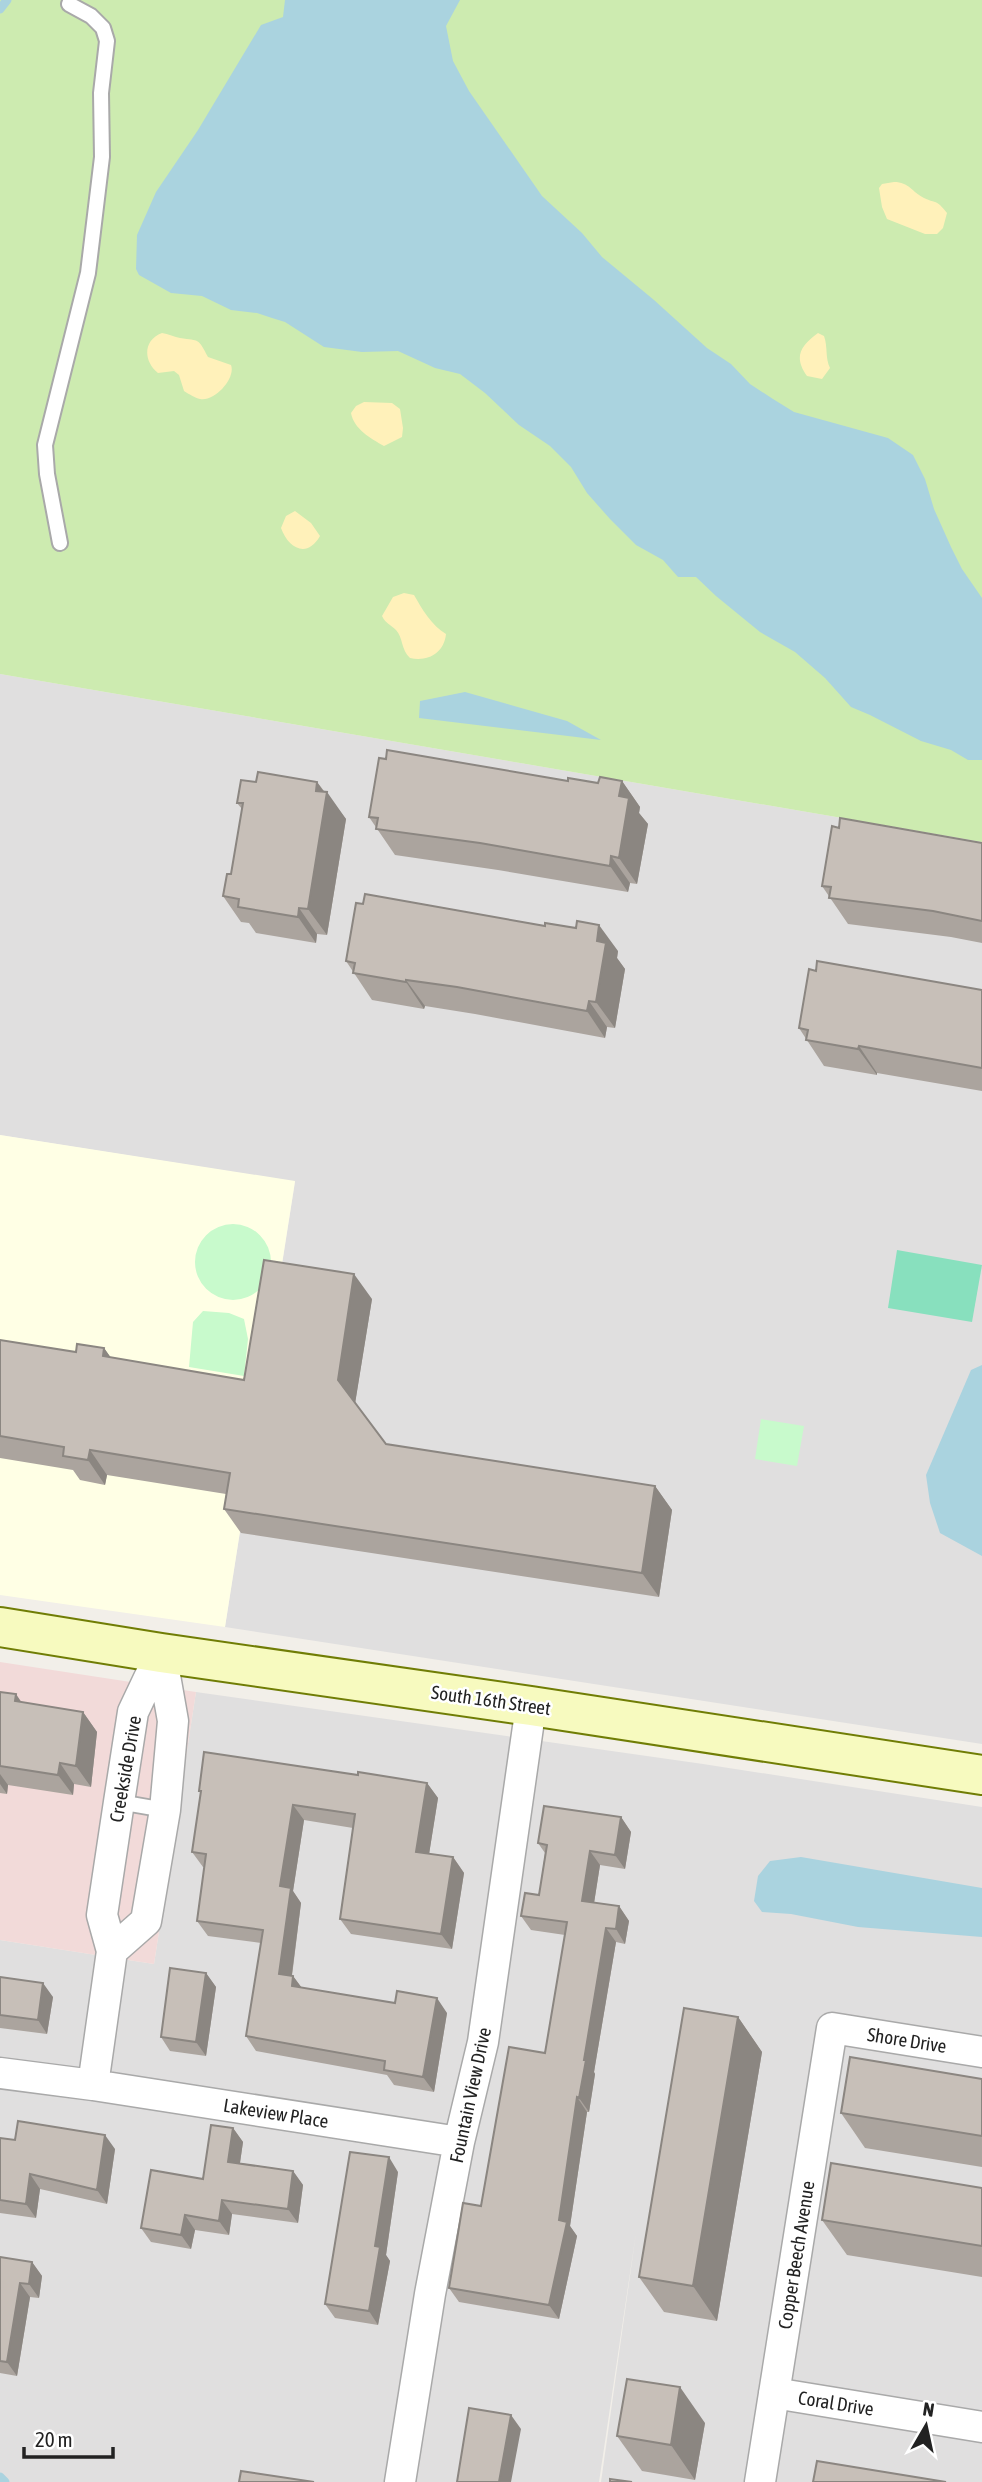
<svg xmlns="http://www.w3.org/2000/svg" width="982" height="2482" font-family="'Asap Condensed',sans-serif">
<rect width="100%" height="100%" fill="#f2efe9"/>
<path fill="#e0dfdf" d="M 0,674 L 982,842 L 982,1744 L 225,1627 L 295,1182 L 0,1135 Z
M 196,1692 L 703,1764 L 982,1807 L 982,2482 L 601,2482 L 636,2233 L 599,2482 L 0,2482 L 0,1940 L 154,1964 Z"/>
<path fill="#f2dad9" d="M 0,1662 L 196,1692 L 154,1964 L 0,1940 Z"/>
<path fill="#ffffe5" d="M 0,1135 L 295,1181 L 225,1627 L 0,1595 Z"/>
<path fill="#cdebb0" d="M 0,0 L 982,0 L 982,842 L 0,674 Z"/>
<path fill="#fff1ba" d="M 894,182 C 909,182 912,192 924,198 C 937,204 936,199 947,213 L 943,228 L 937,234 L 925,234 L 887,219 L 882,207 L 879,188 L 882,184 Z
M 162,333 C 168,334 175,337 180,338 C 200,341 198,338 208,357 L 231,365 C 236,378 215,402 200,399 C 195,398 189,394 184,391 L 179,375 L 174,371 L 158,373 C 143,361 143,340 162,333 Z
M 818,333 L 824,336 C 828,347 825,358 830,368 L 822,379 L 807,376 C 793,356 801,346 818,333 Z
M 364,402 L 392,403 L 400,409 L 403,428 L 402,437 L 384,446 C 370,438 354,429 351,413 L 356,406 Z
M 295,511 L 311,523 L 320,536 C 307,559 288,548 281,528 L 286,516 Z
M 404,593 L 414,595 C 422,609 432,626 446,634 C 444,653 428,662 410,658 C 401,650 403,637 396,630 C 390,624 386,624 382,616 L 393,597 Z"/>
<path fill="#c8facc" d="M195 1262a38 38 0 1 1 76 0a38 38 0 1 1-76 0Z
M 203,1311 L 229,1313 L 244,1319 L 248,1339 L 244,1376 L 189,1367 L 193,1322 Z
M 761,1419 L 804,1426 L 797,1466 L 755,1459 Z"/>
<path fill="#88e0be" d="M 897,1250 L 982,1265 L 972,1322 L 888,1308 Z"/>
<path fill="#aad3df" d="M 285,0 L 460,0 L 446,26 L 453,61 L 469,91 L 542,196 L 582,233 L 602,257 L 654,300 L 707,348 L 731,364 L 750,384 L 773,399 L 794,412 L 888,438 L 913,455 L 925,479 L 934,509 L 951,547 L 962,569 L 982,598 L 982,760 L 968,760 L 951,750 L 921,741 L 870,715 L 851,707 L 825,678 L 795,652 L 760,632 L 716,596 L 696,577 L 678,577 L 663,560 L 636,545 L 610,519 L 587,493 L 571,467 L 550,446 L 519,425 L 485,393 L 460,374 L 435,368 L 398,351 L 362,352 L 324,347 L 285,322 L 272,318 L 257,313 L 231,310 L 202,296 L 171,293 L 139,275 L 136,269 L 137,235 L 156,192 L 198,130 L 261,25 L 283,17 Z
M 465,692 L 567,721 L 601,740 L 419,718 L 420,701 Z
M 982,1365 L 982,1556 L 940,1533 L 930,1503 L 926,1475 L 971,1370 Z
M 801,1857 L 982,1888 L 982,1937 L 858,1927 L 791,1914 L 762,1912 L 754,1901 L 758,1876 L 770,1861 Z"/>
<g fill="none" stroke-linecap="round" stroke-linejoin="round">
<path stroke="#aad3df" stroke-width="9" d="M 0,9 L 7,0
M 0,2477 L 5,2482"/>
<defs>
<path id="lane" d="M 60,543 L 47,474 L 45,445 L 88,273 L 102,157 L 101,93 L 107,41 L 103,28 L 91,16 L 69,4
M 119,1802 L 165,1810"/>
<path id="street" d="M 112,1951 L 146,1921 L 165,1810 L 173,1721 L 161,1653
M 0,2073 L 93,2085 L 112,1951 L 102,1915 L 119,1802 L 133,1712 L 161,1653
M 93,2085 L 459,2142
M 774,2393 L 982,2427
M 400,2482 L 430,2294 L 459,2142 L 483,2042 L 531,1706
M 760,2482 L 832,2028 L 982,2052"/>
<path id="secondary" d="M 0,1627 L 161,1653 L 531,1706 L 982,1775"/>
</defs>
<use href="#lane" stroke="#a9a9a9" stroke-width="18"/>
<use href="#street" stroke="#a9a9a9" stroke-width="33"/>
<use href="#secondary" stroke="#707d05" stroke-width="42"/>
<use href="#lane" stroke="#fff" stroke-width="14"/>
<use href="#street" stroke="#fff" stroke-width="30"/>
<use href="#secondary" stroke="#f7fabf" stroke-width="38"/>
</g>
<path fill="#aba49e" d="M 622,781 L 640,807 L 639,813 L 648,824 L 637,884 L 630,883 L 628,892 L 498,870 L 395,855 L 369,817 Z
M 256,782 L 317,782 L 346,819 L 327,935 L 317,934 L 316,943 L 256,933 L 249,923 L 241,922 L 223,896 L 231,874 L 242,809 L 237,803 Z
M 839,828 L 982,843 L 982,943 L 951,937 L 848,924 L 822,886 Z
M 618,951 L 617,958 L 625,969 L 615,1028 L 607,1027 L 605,1038 L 475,1014 L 425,1006 L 424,1009 L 372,1000 L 346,961 Z
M 982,990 L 982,1091 L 877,1073 L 877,1075 L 824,1066 L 799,1028 Z
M 372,1299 L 355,1403 L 386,1444 L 655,1486 L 672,1510 L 659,1597 L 241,1533 L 224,1509 L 226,1494 L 107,1475 L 105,1485 L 80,1480 L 73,1470 L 0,1458 L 0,1340 L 76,1352 L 104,1348 L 111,1358 L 244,1380 Z
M 0,1692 L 21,1702 L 83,1712 L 97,1732 L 91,1787 L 74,1784 L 73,1795 L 8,1785 L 7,1794 L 0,1793 Z
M 358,1775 L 427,1783 L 438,1798 L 429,1854 L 453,1857 L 464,1873 L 452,1949 L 351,1934 L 340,1919 L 353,1828 L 304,1820 L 293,1891 L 301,1903 L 292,1976 L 293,1976 L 302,1988 L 447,2013 L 434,2092 L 394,2085 L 387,2075 L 256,2051 L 246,2036 L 261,1943 L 208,1936 L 197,1921 L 204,1867 L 203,1867 L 192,1852 L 201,1794 L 199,1791 Z
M 621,1817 L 631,1832 L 625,1869 L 600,1865 L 594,1903 L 619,1906 L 629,1921 L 625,1944 L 616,1942 L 594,2072 L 595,2074 L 589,2112 L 587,2112 L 570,2226 L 577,2236 L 559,2319 L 459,2302 L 449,2288 L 481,2206 L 545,2053 L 565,1935 L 531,1930 L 521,1916 L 539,1895 L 545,1853 L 538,1843 Z
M 206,1973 L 216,1987 L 206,2056 L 170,2051 L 161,2037 Z
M 0,1977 L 53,1997 L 47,2034 L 0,2028 Z
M 738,2017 L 762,2052 L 717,2321 L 664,2312 L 639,2277 Z
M 982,2079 L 982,2167 L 865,2148 L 841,2113 Z
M 233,2128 L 243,2142 L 240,2163 L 293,2171 L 303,2185 L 298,2223 L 232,2214 L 229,2235 L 195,2230 L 191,2249 L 151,2242 L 141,2228 L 203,2179 Z
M 0,2138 L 15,2140 L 115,2149 L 107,2204 L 40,2189 L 36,2218 L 0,2213 Z
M 398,2172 L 386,2255 L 390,2261 L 378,2325 L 335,2318 L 325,2304 Z
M 982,2188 L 982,2277 L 847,2255 L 822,2220 Z
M 0,2257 L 32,2262 L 42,2276 L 39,2298 L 30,2297 L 17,2376 L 0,2373 Z
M 705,2423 L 695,2480 L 642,2471 L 617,2436 Z"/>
<path fill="#8b8681" d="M 622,781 L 640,807 L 639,813 L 648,824 L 637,884 L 619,858 L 619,796 Z
M 317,782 L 327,796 L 327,792 L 346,819 L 327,935 L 308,909 Z
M 611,856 L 630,883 L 628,892 L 610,866 Z
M 299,908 L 317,934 L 316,943 L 298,917 Z
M 599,925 L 618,951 L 617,958 L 625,969 L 615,1028 L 596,1002 L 597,941 Z
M 406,980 L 425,1006 L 424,1009 L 406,982 Z
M 589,1001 L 607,1027 L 605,1038 L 587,1011 Z
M 859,1046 L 877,1073 L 877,1075 L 858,1049 Z
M 354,1274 L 372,1299 L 355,1404 L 338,1380 Z
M 104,1348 L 121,1372 L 103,1356 Z
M 90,1450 L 107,1475 L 105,1485 L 88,1460 Z
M 655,1486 L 672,1510 L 659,1597 L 642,1573 Z
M 16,1694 L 30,1715 L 15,1701 Z
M 83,1712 L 97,1732 L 91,1787 L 76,1766 Z
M 60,1763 L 74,1784 L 73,1795 L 58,1775 Z
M 0,1774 L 8,1785 L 7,1794 L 0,1784 Z
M 427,1783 L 438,1798 L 427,1867 L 416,1852 Z
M 293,1805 L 304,1820 L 293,1891 L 301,1903 L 290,1989 L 279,1974 L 280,1886 Z
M 621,1817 L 631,1832 L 625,1869 L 615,1855 Z
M 590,1851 L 600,1865 L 592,1916 L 582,1901 Z
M 453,1857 L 464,1873 L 452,1949 L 441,1934 Z
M 619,1906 L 629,1921 L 625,1944 L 616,1929 Z
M 606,1928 L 616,1942 L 594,2072 L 595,2074 L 589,2112 L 579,2098 L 584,2060 Z
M 206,1973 L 216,1987 L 206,2056 L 196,2042 Z
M 293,1976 L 304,1991 L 292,1986 Z
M 43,1983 L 53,1997 L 47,2034 L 38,2020 Z
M 437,1998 L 447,2013 L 434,2092 L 423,2077 Z
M 738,2017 L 762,2052 L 717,2321 L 693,2286 Z
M 577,2097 L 587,2112 L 570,2226 L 577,2236 L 559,2319 L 549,2305 L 559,2220 Z
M 233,2128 L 243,2142 L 238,2176 L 228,2162 Z
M 105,2135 L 115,2149 L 107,2204 L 97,2190 Z
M 389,2157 L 398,2172 L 386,2255 L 390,2261 L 378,2325 L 369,2311 L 375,2246 Z
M 293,2171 L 303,2185 L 298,2223 L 288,2209 Z
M 30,2174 L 40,2189 L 36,2218 L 26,2204 Z
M 222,2200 L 232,2214 L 229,2235 L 219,2221 Z
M 185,2215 L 195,2230 L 191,2249 L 181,2235 Z
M 32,2262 L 42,2276 L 39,2298 L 29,2284 Z
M 20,2283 L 30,2297 L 17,2376 L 7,2362 Z
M 680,2387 L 705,2423 L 695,2480 L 671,2445 Z
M 511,2415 L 521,2429 L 511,2482 L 499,2482 Z"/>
<path fill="#c7bfb8" stroke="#8b8681" stroke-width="2" d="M 387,750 L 568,781 L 568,778 L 598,783 L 600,777 L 622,781 L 619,796 L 629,798 L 619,858 L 611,856 L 610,866 L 480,843 L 376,829 L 378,818 L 369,817 L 379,758 L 386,759 Z
M 258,772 L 317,782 L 316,791 L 327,792 L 308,909 L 299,908 L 298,917 L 238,907 L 239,899 L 223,896 L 227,874 L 231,874 L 243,803 L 237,803 L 241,780 L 256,782 Z
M 840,818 L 982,843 L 982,921 L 933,911 L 829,898 L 831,887 L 822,886 L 832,826 L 839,828 Z
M 365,894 L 545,926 L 545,923 L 576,928 L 577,921 L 599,925 L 597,941 L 606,943 L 596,1002 L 589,1001 L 587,1011 L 457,987 L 406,980 L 406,982 L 353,973 L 355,963 L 346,961 L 356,903 L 363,904 Z
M 817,961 L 982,990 L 982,1068 L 859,1046 L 858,1049 L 806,1040 L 808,1030 L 799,1028 L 809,969 L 816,971 Z
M 264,1260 L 354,1274 L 338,1380 L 386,1444 L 655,1486 L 642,1573 L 224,1509 L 230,1473 L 90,1450 L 88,1460 L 63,1456 L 64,1447 L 0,1436 L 0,1340 L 76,1352 L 77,1344 L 104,1348 L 103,1356 L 244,1380 Z
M 0,1692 L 16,1694 L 15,1701 L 83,1712 L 76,1766 L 60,1763 L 58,1775 L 0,1766 Z
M 204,1752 L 358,1775 L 358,1772 L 427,1783 L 416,1852 L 453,1857 L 441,1934 L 340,1919 L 355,1814 L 293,1805 L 280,1886 L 291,1888 L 279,1974 L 293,1976 L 292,1986 L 395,2003 L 397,1991 L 437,1998 L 423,2077 L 384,2070 L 385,2061 L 246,2036 L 263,1930 L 197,1921 L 206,1854 L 192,1852 L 201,1791 L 199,1791 Z
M 544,1806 L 621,1817 L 615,1855 L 590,1851 L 582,1901 L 619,1906 L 616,1929 L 606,1928 L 584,2060 L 586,2060 L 579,2098 L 577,2097 L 559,2220 L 567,2222 L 549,2305 L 449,2288 L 463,2203 L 481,2206 L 509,2047 L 545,2053 L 567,1922 L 521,1916 L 525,1893 L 539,1895 L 547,1845 L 538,1843 Z
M 170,1968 L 206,1973 L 196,2042 L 161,2037 Z
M 0,1977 L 43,1983 L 38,2020 L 0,2015 Z
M 684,2008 L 738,2017 L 693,2286 L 639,2277 Z
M 850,2057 L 982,2079 L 982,2136 L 841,2113 Z
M 18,2121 L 105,2135 L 97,2190 L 30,2174 L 26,2204 L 0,2200 L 0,2138 L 15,2140 Z
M 211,2125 L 233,2128 L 228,2162 L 293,2171 L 288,2209 L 222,2200 L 219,2221 L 185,2215 L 181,2235 L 141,2228 L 151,2170 L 203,2179 Z
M 350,2152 L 389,2157 L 375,2246 L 380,2247 L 369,2311 L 325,2304 Z
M 831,2163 L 982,2188 L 982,2246 L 822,2220 Z
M 0,2257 L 32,2262 L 29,2284 L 20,2283 L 7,2362 L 0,2361 Z
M 627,2379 L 680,2387 L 671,2445 L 617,2436 Z
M 469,2408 L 511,2415 L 499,2482 L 457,2482 Z
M 817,2461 L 946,2482 L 813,2482 Z
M 241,2471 L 314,2482 L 239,2482 Z
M 610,2479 L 632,2482 L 610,2482 Z"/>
<g text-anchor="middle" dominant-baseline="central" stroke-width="5" stroke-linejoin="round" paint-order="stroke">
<g font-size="19" fill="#222" stroke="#fff">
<text transform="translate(491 1700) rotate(8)">South 16th Street</text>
<text transform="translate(125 1769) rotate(-80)">Creekside Drive</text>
<text transform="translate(907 2040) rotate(9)">Shore Drive</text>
<text transform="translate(470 2095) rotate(-78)">Fountain View Drive</text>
<text transform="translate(276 2113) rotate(9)">Lakeview Place</text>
<text transform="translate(796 2255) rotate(-81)">Copper Beech Avenue</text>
<text transform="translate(836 2403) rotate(9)">Coral Drive</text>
</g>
</g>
<g transform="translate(926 2426) rotate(9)" stroke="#ffffff" stroke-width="5" paint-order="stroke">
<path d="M0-5L12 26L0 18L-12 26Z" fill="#222222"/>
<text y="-10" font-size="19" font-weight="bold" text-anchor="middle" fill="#222222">N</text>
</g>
<path d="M24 2447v10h89v-10" fill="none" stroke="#222222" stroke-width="3.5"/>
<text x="35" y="2447" font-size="21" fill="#222222" stroke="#ffffff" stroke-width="5" paint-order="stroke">20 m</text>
</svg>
